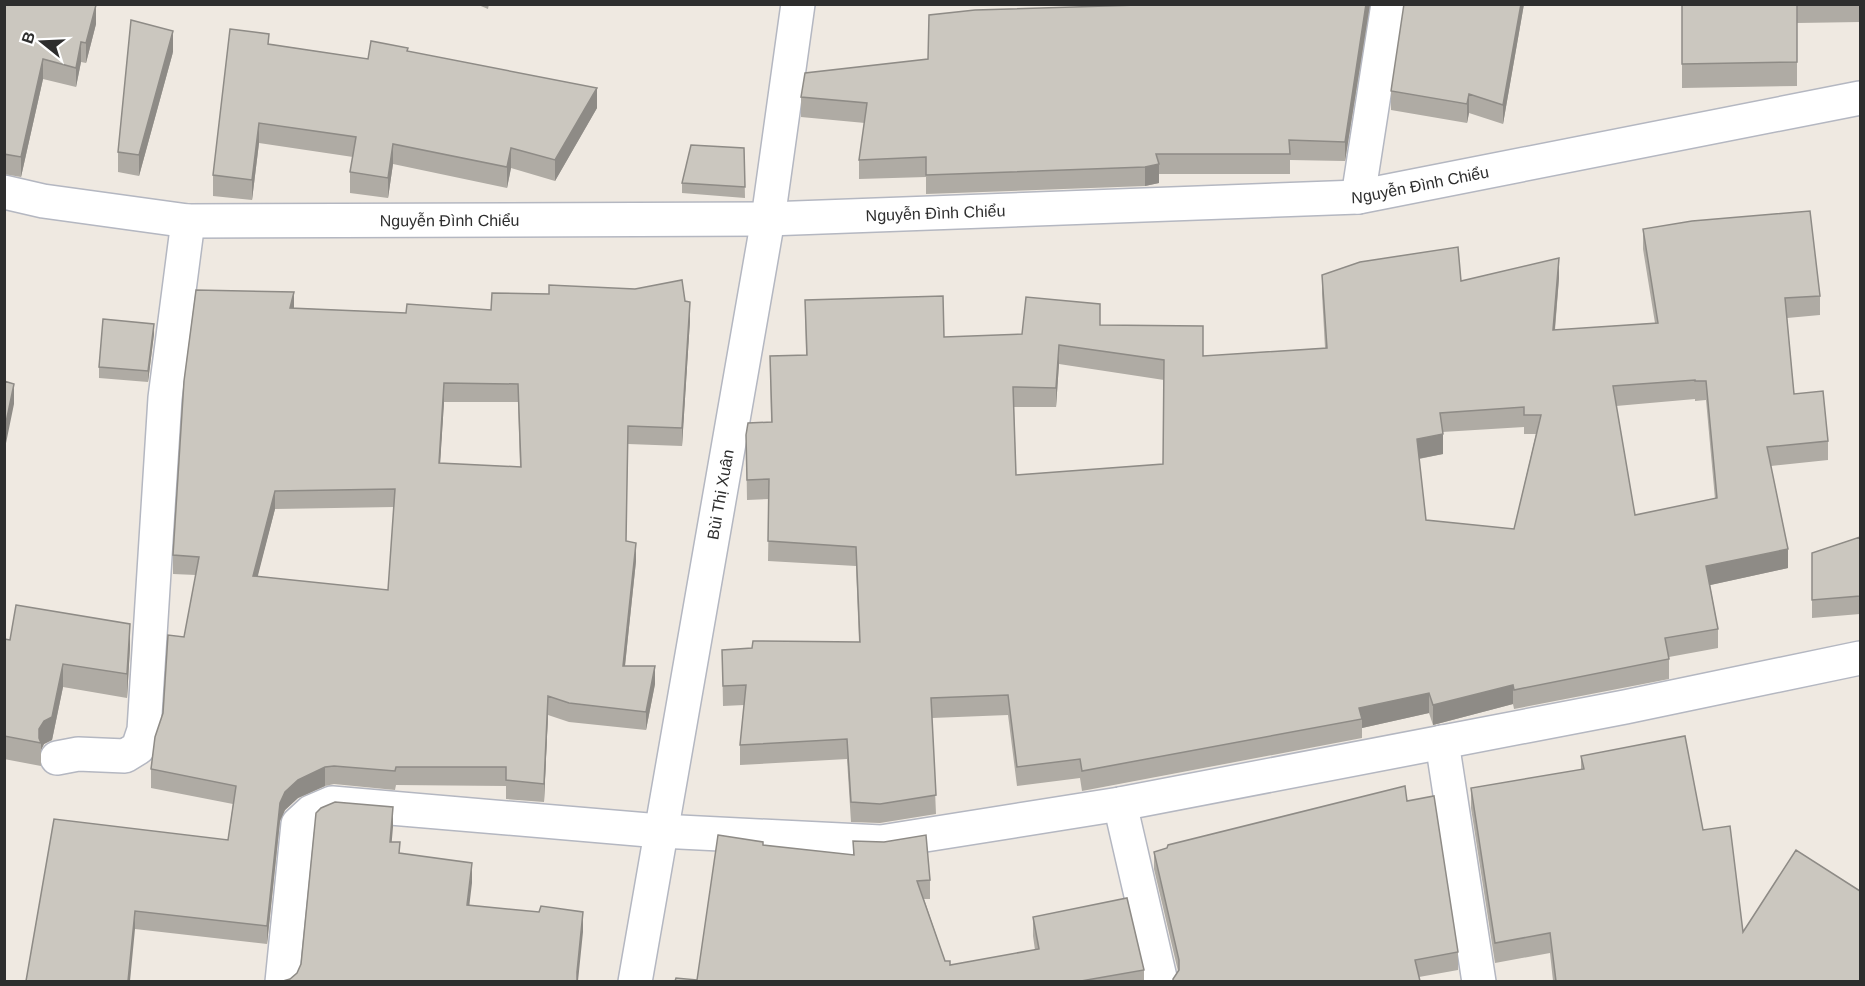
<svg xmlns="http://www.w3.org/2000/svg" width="1865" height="986" font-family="Helvetica,sans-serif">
<rect width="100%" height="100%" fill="#efe9e1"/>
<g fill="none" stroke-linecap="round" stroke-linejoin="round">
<defs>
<g id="minor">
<path d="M 1358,197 L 1388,4"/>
<path d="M 1442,742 L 1479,982"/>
<path d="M 57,758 L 78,754 L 125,756 L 138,748 L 144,730 L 165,398 L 188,221"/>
<path d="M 1120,804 L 1161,982"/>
<path d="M 282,982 L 298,824 L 311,812 L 332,803 L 660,831 L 881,842 L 1120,804 L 1625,707 L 1860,658"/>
<path id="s1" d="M 635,982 L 768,219"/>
</g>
<g id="tertiary">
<path id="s2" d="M 4,192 L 43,201 L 188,221 L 768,219 L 1358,197 L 1860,98"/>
<path d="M 768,219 L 798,4"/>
</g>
</defs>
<use href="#minor" stroke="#b4b7c1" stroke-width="36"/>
<use href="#tertiary" stroke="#b4b7c1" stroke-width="36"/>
<use href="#minor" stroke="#fff" stroke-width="33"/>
<use href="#tertiary" stroke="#fff" stroke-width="33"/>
</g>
<path fill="#afaba4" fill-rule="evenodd" d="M 4,4 L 96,24 L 86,63 L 81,62 L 76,87 L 43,79 L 21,177 L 4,174 Z
M 476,4 L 489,4 L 488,9 Z
M 1172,4 L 1370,4 L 1345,161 L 1290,160 L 1290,174 L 1159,174 L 1159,183 L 1145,186 L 926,194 L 926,177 L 859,179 L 859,160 L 865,123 L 801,117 L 801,97 L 928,59 Z
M 1524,4 L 1503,124 L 1469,113 L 1467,123 L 1391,110 L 1391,91 Z
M 1682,4 L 1860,4 L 1860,22 L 1797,23 L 1797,86 L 1682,88 Z
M 269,44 L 368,59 L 408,51 L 597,108 L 555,181 L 511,168 L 507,188 L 393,164 L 388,198 L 350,193 L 350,172 L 353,157 L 259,143 L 252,200 L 213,196 L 213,175 Z
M 173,52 L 139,176 L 118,172 L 118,152 Z
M 744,148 L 745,198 L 682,193 L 682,183 Z
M 1643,229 L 1820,296 L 1820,315 L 1787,318 L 1794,394 L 1828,441 L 1828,460 L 1771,466 L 1788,568 L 1710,585 L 1718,629 L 1718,648 L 1669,657 L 1669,679 L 1514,709 L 1513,704 L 1433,725 L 1429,713 L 1362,728 L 1362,738 L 1082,791 L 1080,778 L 1017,786 L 1008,715 L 932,718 L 936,814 L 880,823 L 851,822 L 847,759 L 740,765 L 740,745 L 744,705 L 723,706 L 722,650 L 859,642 L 856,566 L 768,561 L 769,499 L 747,500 L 746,435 L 771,422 L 770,356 L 806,355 L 805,300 L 944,337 L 1022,334 L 1100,325 L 1203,356 L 1325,348 L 1322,294 L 1322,275 L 1461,281 L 1559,278 L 1555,330 L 1655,323 L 1643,249 ZM 1059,364 L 1164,380 L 1163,464 L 1016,475 L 1014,407 L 1056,407 ZM 1695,399 L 1695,401 L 1706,400 L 1715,499 L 1635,515 L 1616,406 ZM 1524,427 L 1524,434 L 1536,434 L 1514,529 L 1426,520 L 1419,459 L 1443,454 L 1442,432 Z
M 685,301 L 690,320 L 682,446 L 628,444 L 626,542 L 636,561 L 625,666 L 655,684 L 646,730 L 569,722 L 548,715 L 544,802 L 506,799 L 506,786 L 396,785 L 395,790 L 334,784 L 325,786 L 298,798 L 285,810 L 280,821 L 267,944 L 135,929 L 26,981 L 228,840 L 233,804 L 151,788 L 151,769 L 163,713 L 184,637 L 196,575 L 173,574 L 173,555 L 294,308 L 406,313 ZM 444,402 L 518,402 L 520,467 L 440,463 ZM 394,507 L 388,590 L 257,577 L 275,509 Z
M 154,334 L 148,382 L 99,378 L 99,367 Z
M 1860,537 L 1860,614 L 1812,618 L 1812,553 Z
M 4,639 L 130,647 L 127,698 L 63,687 L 52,740 L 44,744 L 41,750 L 41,766 L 4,759 Z
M 1581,756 L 1703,830 L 1743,932 L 1860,981 L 1553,981 L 1550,953 L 1495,963 L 1471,808 L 1471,788 L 1581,770 Z
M 1407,801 L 1458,952 L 1458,970 L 1419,977 L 1178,971 L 1154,869 L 1154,852 Z
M 853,841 L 930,880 L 930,899 L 924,899 L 945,961 L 950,965 L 1035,950 L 1033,936 L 1033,917 L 1144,970 L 1144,981 L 675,981 L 697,980 L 763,845 L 853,855 Z"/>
<path fill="#8e8b86" d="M 1366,4 L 1370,4 L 1345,161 L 1345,142 Z
M 1521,4 L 1524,4 L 1503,124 L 1503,105 Z
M 96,5 L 96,24 L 86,63 L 86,43 Z
M 173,31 L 173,52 L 139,176 L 139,155 Z
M 81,42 L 81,62 L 76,87 L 76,68 Z
M 43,59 L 43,79 L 21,177 L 21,157 Z
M 597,88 L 597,108 L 555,181 L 555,160 Z
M 1469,94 L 1469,113 L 1467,123 L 1467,104 Z
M 259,123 L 259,143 L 252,200 L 252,180 Z
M 393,144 L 393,164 L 388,198 L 388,178 Z
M 511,148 L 511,168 L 507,188 L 507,167 Z
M 1159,164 L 1159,183 L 1145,186 L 1145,167 Z
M 1559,258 L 1559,278 L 1553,350 L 1553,330 Z
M 294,292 L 294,311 L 290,308 Z
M 690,302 L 690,320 L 682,446 L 682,428 Z
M 154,324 L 154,334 L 148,382 L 148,371 Z
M 1059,345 L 1059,364 L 1056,407 L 1056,388 Z
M 444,383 L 444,402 L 439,481 L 439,463 Z
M 14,384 L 14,404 L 4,453 L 4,432 Z
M 1443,434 L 1443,454 L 1417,459 L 1417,439 Z
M 275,491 L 275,509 L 253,595 L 253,576 Z
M 636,543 L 636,561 L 623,684 L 623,666 Z
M 1788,549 L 1788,568 L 1706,586 L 1706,566 Z
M 130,624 L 130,647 L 127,698 L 127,674 Z
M 63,664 L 63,687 L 52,740 L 44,744 L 41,750 L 41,743 L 39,742 L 39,729 Z
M 655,666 L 655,684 L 646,730 L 646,712 Z
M 1513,685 L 1513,704 L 1433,725 L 1433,705 Z
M 1429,693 L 1429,713 L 1362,728 L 1362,719 L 1359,708 Z
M 548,696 L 548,715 L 544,802 L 544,784 Z
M 325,767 L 325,786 L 298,798 L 285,810 L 280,821 L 267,944 L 267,926 L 280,803 L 285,792 L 298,780 Z
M 393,807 L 393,827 L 390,862 L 390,842 Z
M 472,863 L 472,883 L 467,925 L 467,905 Z
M 135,911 L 135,929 L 130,981 L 128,981 Z
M 583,912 L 583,932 L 578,981 L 577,981 L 577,972 Z"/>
<path fill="#cbc7bf" stroke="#8e8b86" stroke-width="1.5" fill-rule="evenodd" d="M 4,4 L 96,5 L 86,43 L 81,42 L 76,68 L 43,59 L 21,157 L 4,154 Z
M 1172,4 L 1366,4 L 1345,142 L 1289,140 L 1290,154 L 1156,154 L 1159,164 L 1145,167 L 926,175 L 926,157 L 859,160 L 867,103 L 801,97 L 805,73 L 928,59 L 929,15 L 975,10 Z
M 1404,4 L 1521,4 L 1503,105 L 1469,94 L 1467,104 L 1391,91 Z
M 1682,4 L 1797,4 L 1797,62 L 1682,64 Z
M 131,20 L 173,31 L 139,155 L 118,152 Z
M 230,29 L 269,34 L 268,44 L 368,59 L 371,41 L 408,48 L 407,51 L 597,88 L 555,160 L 511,148 L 507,167 L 393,144 L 388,178 L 350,172 L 356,137 L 259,123 L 252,180 L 213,175 Z
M 691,145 L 744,148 L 745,187 L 682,183 Z
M 1810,211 L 1820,296 L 1785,298 L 1794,394 L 1823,391 L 1828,441 L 1767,447 L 1788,549 L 1706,566 L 1718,629 L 1665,638 L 1669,659 L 1514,690 L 1513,685 L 1433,705 L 1429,693 L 1359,708 L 1362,719 L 1082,771 L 1080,759 L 1017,767 L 1008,695 L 931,698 L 936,795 L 880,804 L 851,802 L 847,739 L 740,745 L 746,685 L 723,686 L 722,650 L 752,648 L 753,641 L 860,642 L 856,547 L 768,541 L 769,479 L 747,480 L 746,435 L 748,423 L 772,422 L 770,356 L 807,355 L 805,300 L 943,296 L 944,337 L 1022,334 L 1026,297 L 1100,304 L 1100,325 L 1203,326 L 1203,356 L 1327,348 L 1322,275 L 1360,262 L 1458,247 L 1461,281 L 1559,258 L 1553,330 L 1658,323 L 1643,229 L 1692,221 ZM 1059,345 L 1164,360 L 1163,464 L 1016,475 L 1013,387 L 1056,388 ZM 1695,380 L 1695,381 L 1706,381 L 1717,498 L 1635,515 L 1613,386 ZM 1524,407 L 1524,415 L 1541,415 L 1514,529 L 1426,520 L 1417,439 L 1443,434 L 1440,413 Z
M 682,280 L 685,301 L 690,302 L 682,428 L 628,426 L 626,541 L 636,543 L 623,666 L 655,666 L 646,712 L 569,703 L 548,696 L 544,784 L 506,780 L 506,767 L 396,767 L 395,771 L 334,766 L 325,767 L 298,780 L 285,792 L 280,803 L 267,926 L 135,911 L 128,981 L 26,981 L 54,819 L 228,840 L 236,786 L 151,769 L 155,737 L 163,713 L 168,635 L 184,637 L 199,557 L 173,555 L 184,381 L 196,290 L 294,292 L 290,308 L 406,313 L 407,304 L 491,310 L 492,293 L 549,294 L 549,285 L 635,289 ZM 444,383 L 518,384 L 521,467 L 439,463 ZM 395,489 L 388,590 L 253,576 L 275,491 Z
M 103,319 L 154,324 L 148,371 L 99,367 Z
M 4,381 L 14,384 L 4,432 Z
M 1860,537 L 1860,596 L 1812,600 L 1812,553 Z
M 16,605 L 130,624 L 127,674 L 63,664 L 52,717 L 44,721 L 39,729 L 39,738 L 41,743 L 4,736 L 4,639 L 10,640 Z
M 1685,736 L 1703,830 L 1730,826 L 1743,932 L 1796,850 L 1860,891 L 1860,981 L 1556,981 L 1550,933 L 1495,943 L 1471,788 L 1584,769 L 1581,756 Z
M 1405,786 L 1407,801 L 1434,796 L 1458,952 L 1415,960 L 1420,981 L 1173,981 L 1173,979 L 1179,970 L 1179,960 L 1154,852 L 1167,848 L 1168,845 Z
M 335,802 L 393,807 L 390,842 L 400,842 L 399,853 L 472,863 L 467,905 L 539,912 L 541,906 L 583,912 L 577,972 L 577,981 L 283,981 L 290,979 L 297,973 L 301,964 L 316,813 L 321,808 Z
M 718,835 L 763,842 L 763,845 L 854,855 L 853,841 L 884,842 L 926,835 L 930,880 L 917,881 L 945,961 L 950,961 L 950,965 L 1039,949 L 1033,917 L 1127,898 L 1144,970 L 1081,981 L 675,981 L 676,978 L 697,980 Z"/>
<g text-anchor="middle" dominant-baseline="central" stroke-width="6" stroke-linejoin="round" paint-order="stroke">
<g font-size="16" fill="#2e2e2e" stroke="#fff">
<text stroke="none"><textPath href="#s2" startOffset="1420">Nguyễn Đình Chiểu</textPath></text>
<text stroke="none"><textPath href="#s2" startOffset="934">Nguyễn Đình Chiểu</textPath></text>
<text stroke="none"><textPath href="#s2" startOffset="448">Nguyễn Đình Chiểu</textPath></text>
<text stroke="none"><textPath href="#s1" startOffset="495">Bùi Thị Xuân</textPath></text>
</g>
</g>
<rect width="1865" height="986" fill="none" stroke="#2e2e2e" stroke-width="12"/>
<g transform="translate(42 42) rotate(288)" stroke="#ffffff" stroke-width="4.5" paint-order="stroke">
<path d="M0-4.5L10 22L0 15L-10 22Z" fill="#2e2e2e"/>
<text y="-9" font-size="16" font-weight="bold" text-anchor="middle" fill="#2e2e2e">B</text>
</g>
</svg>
